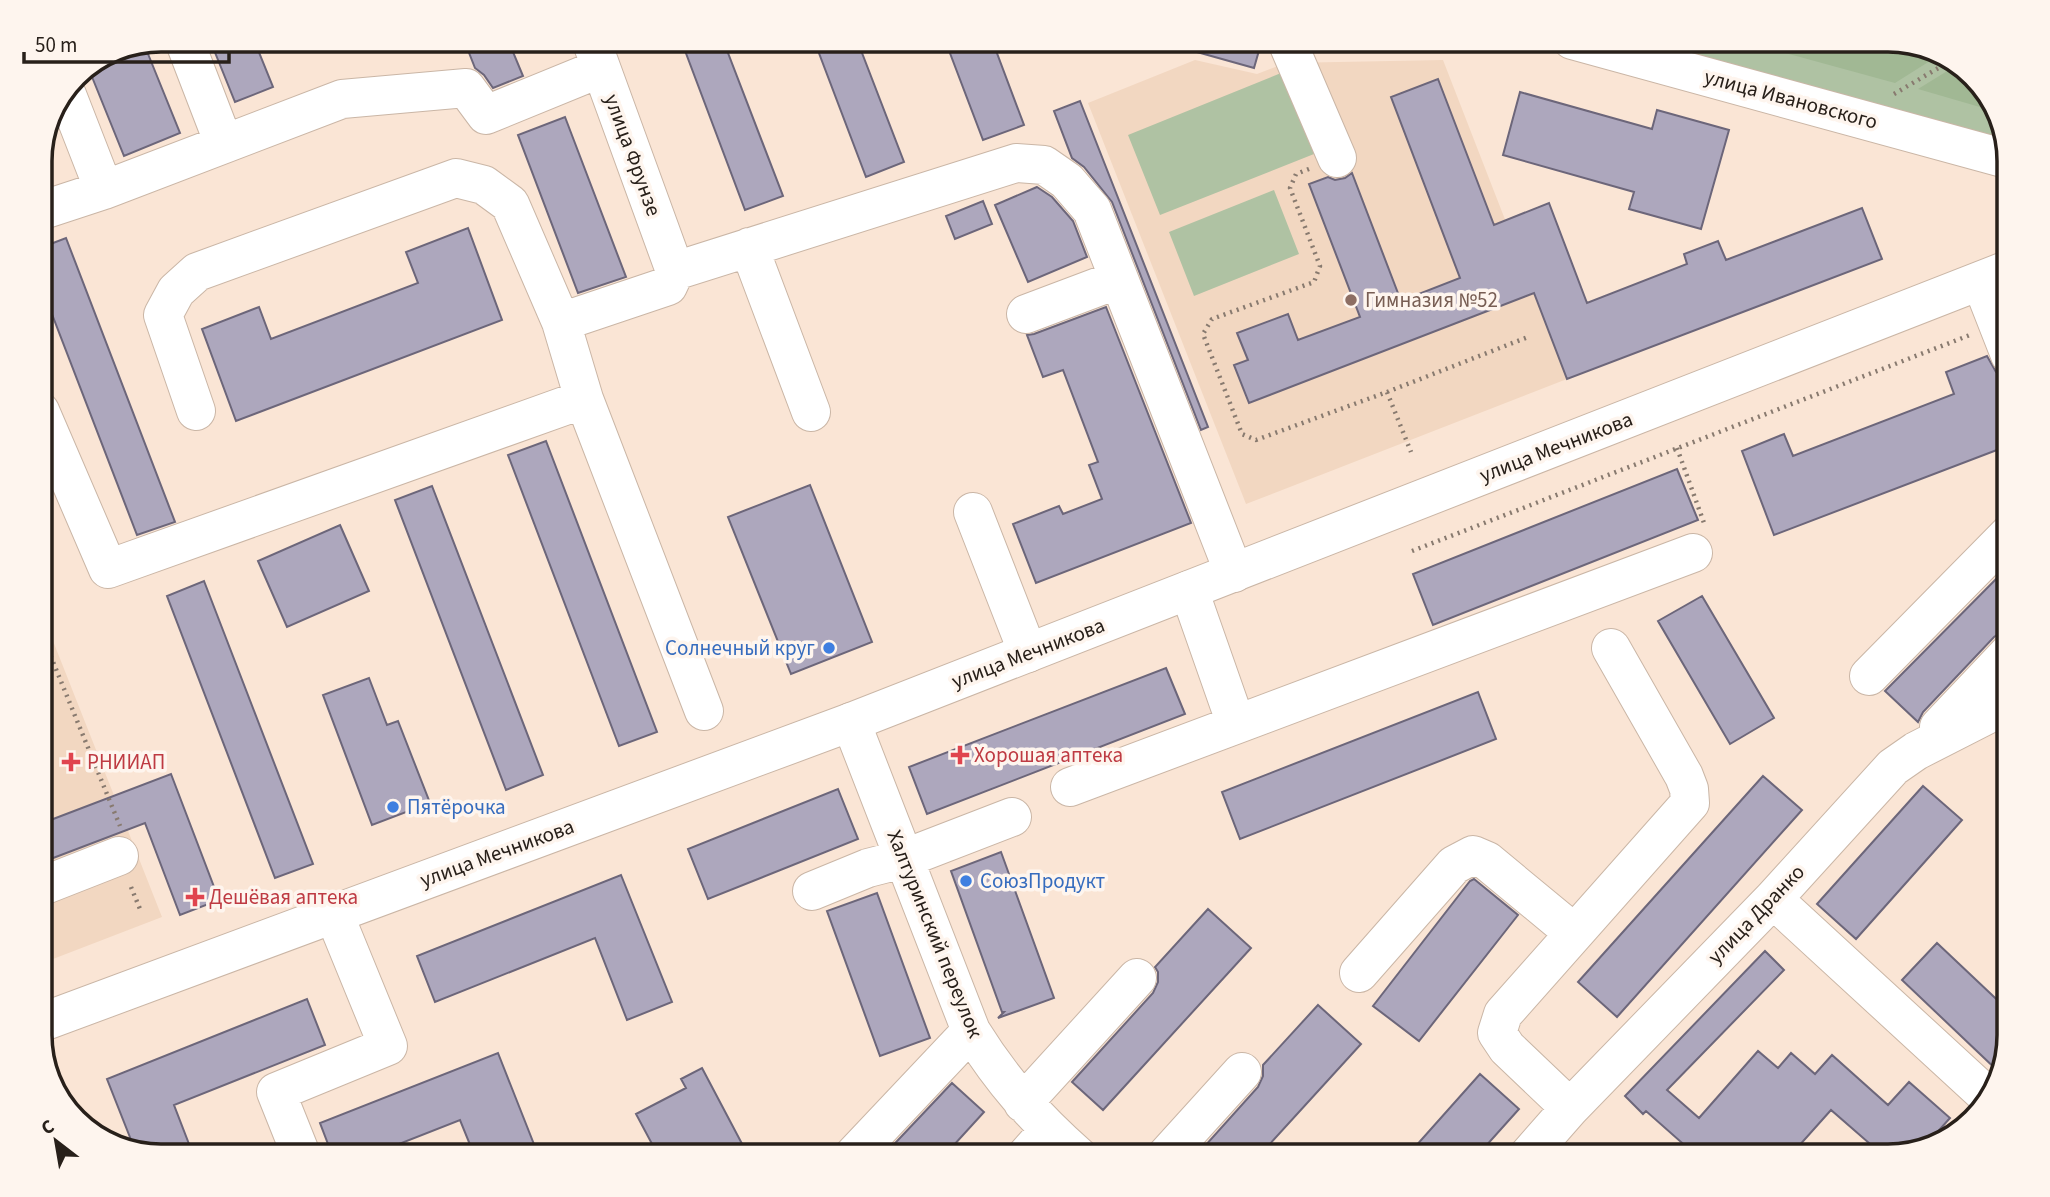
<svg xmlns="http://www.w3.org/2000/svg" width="2050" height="1197" font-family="'Source Sans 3',sans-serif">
<rect width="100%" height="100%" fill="#fae5d5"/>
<path fill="#f2d7c1" d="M 1195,60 L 1257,74 L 1286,63 L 1443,60 L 1567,379 L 1246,504 L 1088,103 Z
M 40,608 L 162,917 L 40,964 Z"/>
<path fill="#afc2a3" d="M 1638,40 L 1888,40 L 1949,56 L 1993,101 L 2006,144 Z
M 1281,73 L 1314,154 L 1160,215 L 1128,135 Z
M 1274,190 L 1299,254 L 1194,296 L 1169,232 Z"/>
<path fill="#a1b894" d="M 1738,40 L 1888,40 L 1941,54 L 1895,83 Z
M 1957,65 L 1993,101 L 1997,112 L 1918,89 Z"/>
<path fill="#ada7bd" stroke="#6c667a" stroke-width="2" d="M 210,40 L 254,40 L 273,87 L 235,102 Z
M 464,40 L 508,40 L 523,76 L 493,88 L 484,75 L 475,68 Z
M 681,40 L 723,40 L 783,196 L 745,210 Z
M 814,40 L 857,40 L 904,162 L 866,177 Z
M 945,40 L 992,40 L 1024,125 L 983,140 Z
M 1180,40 L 1262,40 L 1254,68 L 1179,47 Z
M 144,44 L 180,133 L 124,156 L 88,67 L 116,49 Z
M 1438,79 L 1494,225 L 1549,203 L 1587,303 L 1687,264 L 1684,254 L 1718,241 L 1726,260 L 1862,208 L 1882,259 L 1567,379 L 1534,293 L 1249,403 L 1234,365 L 1248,360 L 1237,333 L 1288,314 L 1298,340 L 1360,317 L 1309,184 L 1328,177 L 1335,180 L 1345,178 L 1352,173 L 1401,301 L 1460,278 L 1391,97 Z
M 1520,92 L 1652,129 L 1657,110 L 1729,130 L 1701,229 L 1629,209 L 1634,192 L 1503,155 Z
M 1080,101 L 1208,427 L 1201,430 L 1112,202 L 1084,167 L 1072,158 L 1054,111 Z
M 565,117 L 626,277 L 578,293 L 518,135 Z
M 1037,187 L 1052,197 L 1073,221 L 1087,257 L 1028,282 L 995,205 Z
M 983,201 L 992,224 L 955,239 L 946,216 Z
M 468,228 L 502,320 L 236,421 L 202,329 L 259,307 L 271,339 L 418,283 L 406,252 Z
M 66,238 L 175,522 L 137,535 L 40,283 L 40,248 Z
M 1106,307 L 1191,523 L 1036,583 L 1013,524 L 1059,506 L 1063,514 L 1102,499 L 1089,465 L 1098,462 L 1063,370 L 1043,377 L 1027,335 L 1034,334 Z
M 1987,356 L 1996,372 L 2003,375 L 2010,393 L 2010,445 L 1774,535 L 1742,451 L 1784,434 L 1793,456 L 1954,394 L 1946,372 Z
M 546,441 L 657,732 L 619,746 L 508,455 Z
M 1677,469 L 1698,520 L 1433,625 L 1413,574 Z
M 810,485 L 872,642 L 791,674 L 728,517 Z
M 432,486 L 543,775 L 506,790 L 395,500 Z
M 340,525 L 369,591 L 287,627 L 258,561 Z
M 2010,565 L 2010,631 L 2003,631 L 1994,637 L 1923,712 L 1918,722 L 1885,691 Z
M 204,581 L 313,864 L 275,878 L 167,596 Z
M 1702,596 L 1774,718 L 1730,744 L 1658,621 Z
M 1166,668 L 1185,714 L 927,814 L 909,767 Z
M 369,678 L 387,725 L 398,721 L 430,803 L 372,825 L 323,695 Z
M 1478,692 L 1496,739 L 1240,839 L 1222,792 Z
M 171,774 L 219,900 L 180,915 L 145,823 L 40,863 L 40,824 Z
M 1763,776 L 1802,810 L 1617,1017 L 1578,982 Z
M 1923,786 L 1962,820 L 1856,939 L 1817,904 Z
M 838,789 L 858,839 L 708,899 L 688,849 Z
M 1001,852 L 1054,998 L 998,1018 L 1004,1012 L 1002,1012 L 951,871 Z
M 621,875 L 672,1002 L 627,1020 L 595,938 L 435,1002 L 417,956 Z
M 1474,879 L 1518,915 L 1419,1041 L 1373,1006 L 1470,881 Z
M 877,893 L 930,1038 L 880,1056 L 827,911 Z
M 1208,909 L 1251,948 L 1103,1110 L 1072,1082 L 1153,993 L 1158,982 L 1158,972 L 1155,967 Z
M 1937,943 L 2010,1012 L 2010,1036 L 2000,1073 L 1902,980 Z
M 1765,951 L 1784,970 L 1667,1090 L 1699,1118 L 1758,1051 L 1778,1068 L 1791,1053 L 1815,1074 L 1832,1055 L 1888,1105 L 1909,1082 L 1950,1118 L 1924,1147 L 1885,1157 L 1831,1110 L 1789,1157 L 1698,1157 L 1646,1111 L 1643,1114 L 1625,1096 Z
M 307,999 L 325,1045 L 174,1105 L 194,1157 L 162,1157 L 135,1150 L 107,1079 Z
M 1318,1005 L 1361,1044 L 1258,1157 L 1195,1157 L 1258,1087 L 1263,1076 L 1263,1065 Z
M 498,1053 L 539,1157 L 475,1157 L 460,1120 L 366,1157 L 333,1157 L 320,1123 Z
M 702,1068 L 749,1157 L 659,1157 L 636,1114 L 686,1088 L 681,1079 Z
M 1480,1074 L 1519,1109 L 1476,1157 L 1406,1157 Z
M 952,1083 L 984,1112 L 943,1157 L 882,1157 Z"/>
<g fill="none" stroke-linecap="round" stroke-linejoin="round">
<defs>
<path id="minor" d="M 184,40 L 224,144
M 591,40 L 675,271
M 1292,40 L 1289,46 L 1337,158
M 1572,40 L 2010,160
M 67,95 L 104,190
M 40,211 L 104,190 L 342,99 L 466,88 L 486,115 L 601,68
M 749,247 L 811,412
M 1981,281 L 2010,355
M 1026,314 L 1119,279
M 561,322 L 668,286 L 675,271 L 1016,163 L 1044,165 L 1067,181 L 1092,210 L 1234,573
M 40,411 L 108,569 L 584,399
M 196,411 L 163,315 L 176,291 L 197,272 L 456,178 L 484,185 L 510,204 L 561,322 L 584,399 L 704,711
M 973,512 L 1028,653
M 1189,590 L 1236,724
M 1869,676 L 2010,533
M 851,722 L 971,1031 C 1002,1081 1035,1118 1079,1157
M 1939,727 L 2010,652
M 1070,787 L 1693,553
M 40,887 L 119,856
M 812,891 L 868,868 L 903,859 L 1012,817
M 1773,899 L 1984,1093 L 1994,1094
M 1359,973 L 1454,865 L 1473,855 L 1487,861 L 1574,933
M 1023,1103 L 1137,978
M 1570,1108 L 1507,1048 L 1497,1033 L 1503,1014 L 1690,803 L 1689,789 L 1684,776 L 1611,648
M 302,1157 L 276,1092 L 388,1046 L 334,914
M 852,1157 L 971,1031
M 1025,1157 L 1049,1130
M 1165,1157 L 1242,1072
M 1527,1157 L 1570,1108 L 1773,899 L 1893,767 L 1916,751 L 2010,703"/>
<path id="major" d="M 40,1023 L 851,722 L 2010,269"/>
</defs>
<use href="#minor" stroke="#cab6a6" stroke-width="40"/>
<use href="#major" stroke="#cab6a6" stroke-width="40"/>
<path stroke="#887a6f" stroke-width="4.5" stroke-dasharray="2 5" stroke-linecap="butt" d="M 1894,94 L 1952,60
M 1309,169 L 1296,174 L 1290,188 L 1320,266 L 1314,282 L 1212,319 L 1203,334 L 1242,434 L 1256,440 L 1387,392 L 1411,452
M 1387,392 L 1528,337
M 1677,448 L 1704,523
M 1412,551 L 1970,335
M 40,630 L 120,826
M 131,887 L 140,909"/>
<use href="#minor" stroke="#fff" stroke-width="38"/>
<use href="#major" stroke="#fff" stroke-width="38"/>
</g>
<circle fill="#8d6e63" stroke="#fef5ee" stroke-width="2.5" cx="1351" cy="300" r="7"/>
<g fill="#3f7fe0" stroke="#fef5ee" stroke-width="2.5">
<circle cx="829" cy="648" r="7"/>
<circle cx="393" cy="807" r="7"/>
<circle cx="966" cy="881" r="7"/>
</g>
<g fill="#e0444e" stroke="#fef5ee" stroke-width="2.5">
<path d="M956.5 744.5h7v7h7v7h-7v7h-7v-7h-7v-7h7z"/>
<path d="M67.5 751.5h7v7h7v7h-7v7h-7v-7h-7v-7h7z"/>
<path d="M191.5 886.5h7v7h7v7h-7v7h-7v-7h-7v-7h7z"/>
</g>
<g text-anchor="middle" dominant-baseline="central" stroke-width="7" stroke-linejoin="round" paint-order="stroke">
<g font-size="21" fill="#28201a" stroke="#fef5ee">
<text transform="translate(1791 99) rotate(15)">улица Ивановского</text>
<text transform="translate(633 155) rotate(70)">улица Фрунзе</text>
<text transform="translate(1556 447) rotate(-21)">улица Мечникова</text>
<text transform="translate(1028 653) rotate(-21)">улица Мечникова</text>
<text transform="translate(497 853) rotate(-20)">улица Мечникова</text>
<text transform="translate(1756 914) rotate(-46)">улица Дранко</text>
<text transform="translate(935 934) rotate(68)">Халтуринский переулок</text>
</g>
<g font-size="21" fill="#785e54" stroke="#fef5ee" text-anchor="start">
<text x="1365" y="300">Гимназия №52</text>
</g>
<g font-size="21" fill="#366cbe" stroke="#fef5ee" text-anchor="start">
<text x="815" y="648" text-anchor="end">Солнечный круг</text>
<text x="407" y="807">Пятёрочка</text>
<text x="980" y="881">СоюзПродукт</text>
</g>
<g font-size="21" fill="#be3a42" stroke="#fef5ee" text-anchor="start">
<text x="974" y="755">Хорошая аптека</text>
<text x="87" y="762">РНИИАП</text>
<text x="209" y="897">Дешёвая аптека</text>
</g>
</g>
<path d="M0 0H2050V1197H0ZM161 52H1888A109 109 0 0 1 1997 161V1035A109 109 0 0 1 1888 1144H161A109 109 0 0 1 52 1035V161A109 109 0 0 1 161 52Z" fill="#fef5ee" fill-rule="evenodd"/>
<path fill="none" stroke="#28201a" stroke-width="3.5" d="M161 52H1888A109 109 0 0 1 1997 161V1035A109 109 0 0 1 1888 1144H161A109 109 0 0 1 52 1035V161A109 109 0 0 1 161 52Z"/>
<g transform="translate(56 1141) rotate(329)" stroke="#fef5ee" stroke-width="5" paint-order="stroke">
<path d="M0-5L12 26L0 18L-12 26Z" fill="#28201a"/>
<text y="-10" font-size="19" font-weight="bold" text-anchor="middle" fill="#28201a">С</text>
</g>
<path d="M24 52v10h205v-10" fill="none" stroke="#28201a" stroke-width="3.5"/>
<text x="35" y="52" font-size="21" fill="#28201a" stroke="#fef5ee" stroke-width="5" paint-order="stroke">50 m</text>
</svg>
